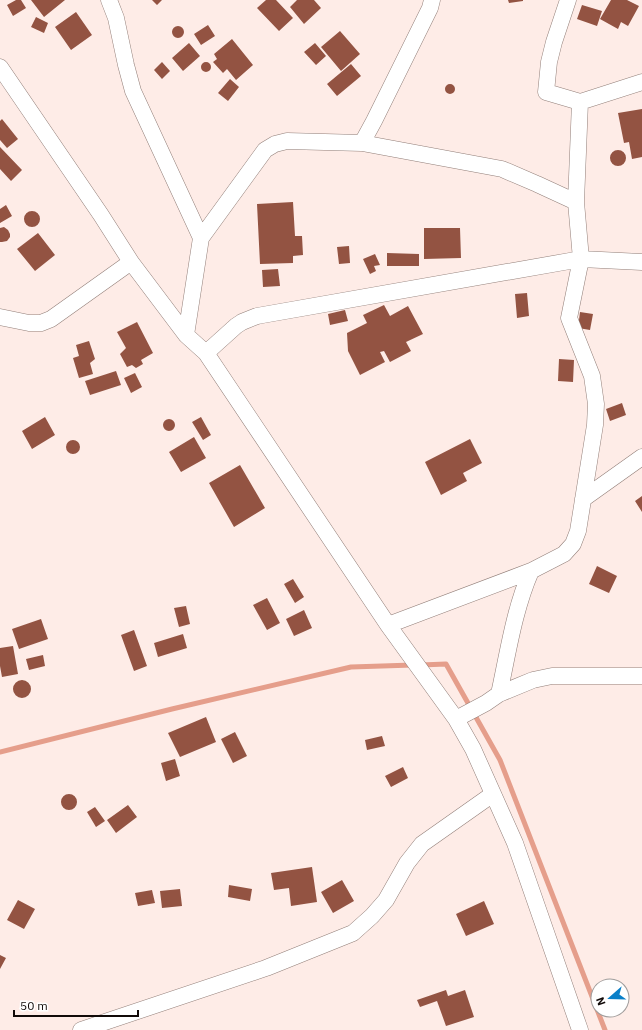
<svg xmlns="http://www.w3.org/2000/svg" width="642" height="1030" font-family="'IBM Plex Sans',sans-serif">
<rect width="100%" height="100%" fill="#feece7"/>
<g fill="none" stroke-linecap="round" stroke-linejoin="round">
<path stroke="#e59e8b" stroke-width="5" d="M 421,665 L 446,664 L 500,760 L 605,1030
M 0,752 L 172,709 L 351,667 L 413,665"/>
</g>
<path fill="#935342" d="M 16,0 L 21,0 L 26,8 L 13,16 L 7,5 Z
M 31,0 L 65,0 L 44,17 Z
M 152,0 L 162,0 L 157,5 Z
M 266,0 L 276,0 L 293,18 L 279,31 L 257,8 Z
M 297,0 L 314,0 L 321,8 L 304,24 L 290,7 Z
M 508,0 L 523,0 L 523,1 L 509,3 Z
M 611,0 L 627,0 L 639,6 L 628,26 L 621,22 L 618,29 L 600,19 Z
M 582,5 L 602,11 L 597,26 L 577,19 Z
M 76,12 L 92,35 L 71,50 L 55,27 Z
M 36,17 L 48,23 L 44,33 L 31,27 Z
M 208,25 L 215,36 L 201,45 L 194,34 Z
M172 32a6 6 0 1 1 12 0a6 6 0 1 1-12 0Z
M 340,31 L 360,54 L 341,71 L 321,47 Z
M 232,39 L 253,65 L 236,80 L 227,69 L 223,73 L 213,62 L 217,59 L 214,54 Z
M 189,43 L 200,56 L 183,71 L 172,58 Z
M 315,43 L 326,56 L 316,65 L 304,52 Z
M201 67a5 5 0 1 1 10 0a5 5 0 1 1-10 0Z
M 162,62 L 170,71 L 162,79 L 154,70 Z
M 351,64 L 361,76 L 337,96 L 327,84 Z
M 230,79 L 239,87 L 228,101 L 218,93 Z
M445 89a5 5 0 1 1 10 0a5 5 0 1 1-10 0Z
M 642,109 L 642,157 L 632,159 L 629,142 L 624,143 L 618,113 Z
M 2,119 L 18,139 L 7,148 L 0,140 L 0,121 Z
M 0,147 L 22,170 L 11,181 L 0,169 Z
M610 158a8 8 0 1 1 16 0a8 8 0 1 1-16 0Z
M 293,202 L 295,236 L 302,236 L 303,255 L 293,256 L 293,263 L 260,264 L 257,204 Z
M 6,205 L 12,216 L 0,223 L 0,209 Z
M24 219a8 8 0 1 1 16 0a8 8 0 1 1-16 0Z
M 4,227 L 8,230 L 10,234 L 10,237 L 7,241 L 2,242 L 0,242 L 0,228 Z
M 424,228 L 460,228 L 461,258 L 424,259 Z
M 38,233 L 55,255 L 35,271 L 17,249 Z
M 349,246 L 350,263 L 339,264 L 337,247 Z
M 387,253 L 419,254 L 419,266 L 387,266 Z
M 375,254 L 380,265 L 374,266 L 376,271 L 370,274 L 363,259 Z
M 278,269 L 280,286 L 263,287 L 262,270 Z
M 527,293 L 529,316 L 517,318 L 515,294 Z
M 384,305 L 390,316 L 408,306 L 423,334 L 406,342 L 411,351 L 390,362 L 384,351 L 380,352 L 385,362 L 360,375 L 348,351 L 347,333 L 367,323 L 363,315 Z
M 345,310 L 348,321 L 330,325 L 328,314 Z
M 580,312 L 593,314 L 590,330 L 578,328 Z
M 137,322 L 153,353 L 141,360 L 143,364 L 136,368 L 132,365 L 127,367 L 120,354 L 126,348 L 117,332 Z
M 89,341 L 95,359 L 90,363 L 93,374 L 79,378 L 73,358 L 79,356 L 76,345 Z
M 559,359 L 574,360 L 573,382 L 558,381 Z
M 116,371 L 121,385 L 90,395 L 85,381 Z
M 135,373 L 142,387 L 131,393 L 124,378 Z
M 622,403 L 626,415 L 610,421 L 606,409 Z
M 45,417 L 55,435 L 32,449 L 22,431 Z
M 201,417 L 211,435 L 203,440 L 192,422 Z
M163 425a6 6 0 1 1 12 0a6 6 0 1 1-12 0Z
M 194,437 L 206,458 L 181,472 L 169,452 Z
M 470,439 L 482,463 L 463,473 L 467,481 L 441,495 L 425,462 Z
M66 447a7 7 0 1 1 14 0a7 7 0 1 1-14 0Z
M 240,465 L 265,508 L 234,527 L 209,483 Z
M 642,496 L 642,512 L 635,501 Z
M 597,566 L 617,576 L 609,593 L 589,584 Z
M 293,579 L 304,597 L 295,603 L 284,584 Z
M 267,598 L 280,623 L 267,630 L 253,605 Z
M 186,606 L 190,624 L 179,627 L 174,608 Z
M 304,610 L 312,628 L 294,636 L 286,619 Z
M 41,619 L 48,639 L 19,649 L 12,629 Z
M 134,630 L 147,666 L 134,671 L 121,635 Z
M 183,634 L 187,648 L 158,657 L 154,643 Z
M 13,646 L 18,674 L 2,677 L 0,666 L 0,648 Z
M 43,655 L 45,666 L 29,670 L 26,659 Z
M13 689a9 9 0 1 1 18 0a9 9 0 1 1-18 0Z
M 206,717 L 216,742 L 180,757 L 168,733 Z
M 235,732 L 247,756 L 233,763 L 221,739 Z
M 382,736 L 385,746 L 367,750 L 365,740 Z
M 175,759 L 180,776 L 166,781 L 161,763 Z
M 403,767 L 408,778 L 391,787 L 385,776 Z
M61 802a8 8 0 1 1 16 0a8 8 0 1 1-16 0Z
M 128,805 L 137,817 L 116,833 L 107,820 Z
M 95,807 L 105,821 L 96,827 L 87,812 Z
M 312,867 L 317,902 L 291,906 L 289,888 L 274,890 L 271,873 Z
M 342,880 L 354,901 L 333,913 L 321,892 Z
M 229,885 L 252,889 L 250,901 L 228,897 Z
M 180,889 L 182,906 L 162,908 L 160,891 Z
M 152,890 L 155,903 L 138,906 L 135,893 Z
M 18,900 L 35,909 L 24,929 L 7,920 Z
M 484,901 L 494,924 L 466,936 L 456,914 Z
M 0,955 L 6,958 L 0,969 Z
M 446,990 L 448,996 L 465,990 L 474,1017 L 446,1026 L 437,1001 L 420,1007 L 417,1000 Z"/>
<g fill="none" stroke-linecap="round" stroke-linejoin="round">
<defs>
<path id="minor" d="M 109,0 L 116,18 L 126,65 L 133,91 L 201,238 L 186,335
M 568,0 L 554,42 L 549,62 L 546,92 L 580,102 L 576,202
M 0,67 L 101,215 L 131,262 L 186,335 L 206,353 L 388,625 L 456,719 L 473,749 L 515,843 L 580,1030
M 580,102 L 642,82
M 362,143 L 502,169 L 537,184 L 576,202 L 581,259 L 642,262
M 201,238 L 265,150 L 275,144 L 287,141 L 362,143 L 374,121 L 430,8 L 432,0
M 0,317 L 29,323 L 41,323 L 51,319 L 131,262
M 206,353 L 236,326 L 242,322 L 257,316 L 581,259 L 569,318 L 592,376 L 596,404 L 595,425 L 578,531 L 573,544 L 564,554 L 531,571 C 514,610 508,653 499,694
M 583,499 L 642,457
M 388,625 L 531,571
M 456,719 L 486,703 L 499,694 L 533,680 L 552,676 L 642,676
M 81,1030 L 266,968 L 353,933 L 372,916 L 386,900 L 407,863 L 422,844 L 493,794"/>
</defs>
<use href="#minor" stroke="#927f79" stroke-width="17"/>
<use href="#minor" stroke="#fff" stroke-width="16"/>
</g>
<g transform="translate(610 998) rotate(250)"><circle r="19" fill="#ffffff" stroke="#a09d9c"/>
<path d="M0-3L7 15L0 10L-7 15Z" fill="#097fc8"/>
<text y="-6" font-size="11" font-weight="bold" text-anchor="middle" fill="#110a08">N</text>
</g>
<path d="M14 1010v6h124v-6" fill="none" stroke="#110a08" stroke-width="2"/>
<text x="20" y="1010" font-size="12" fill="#110a08" stroke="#ffffff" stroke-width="3" paint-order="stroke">50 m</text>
</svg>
